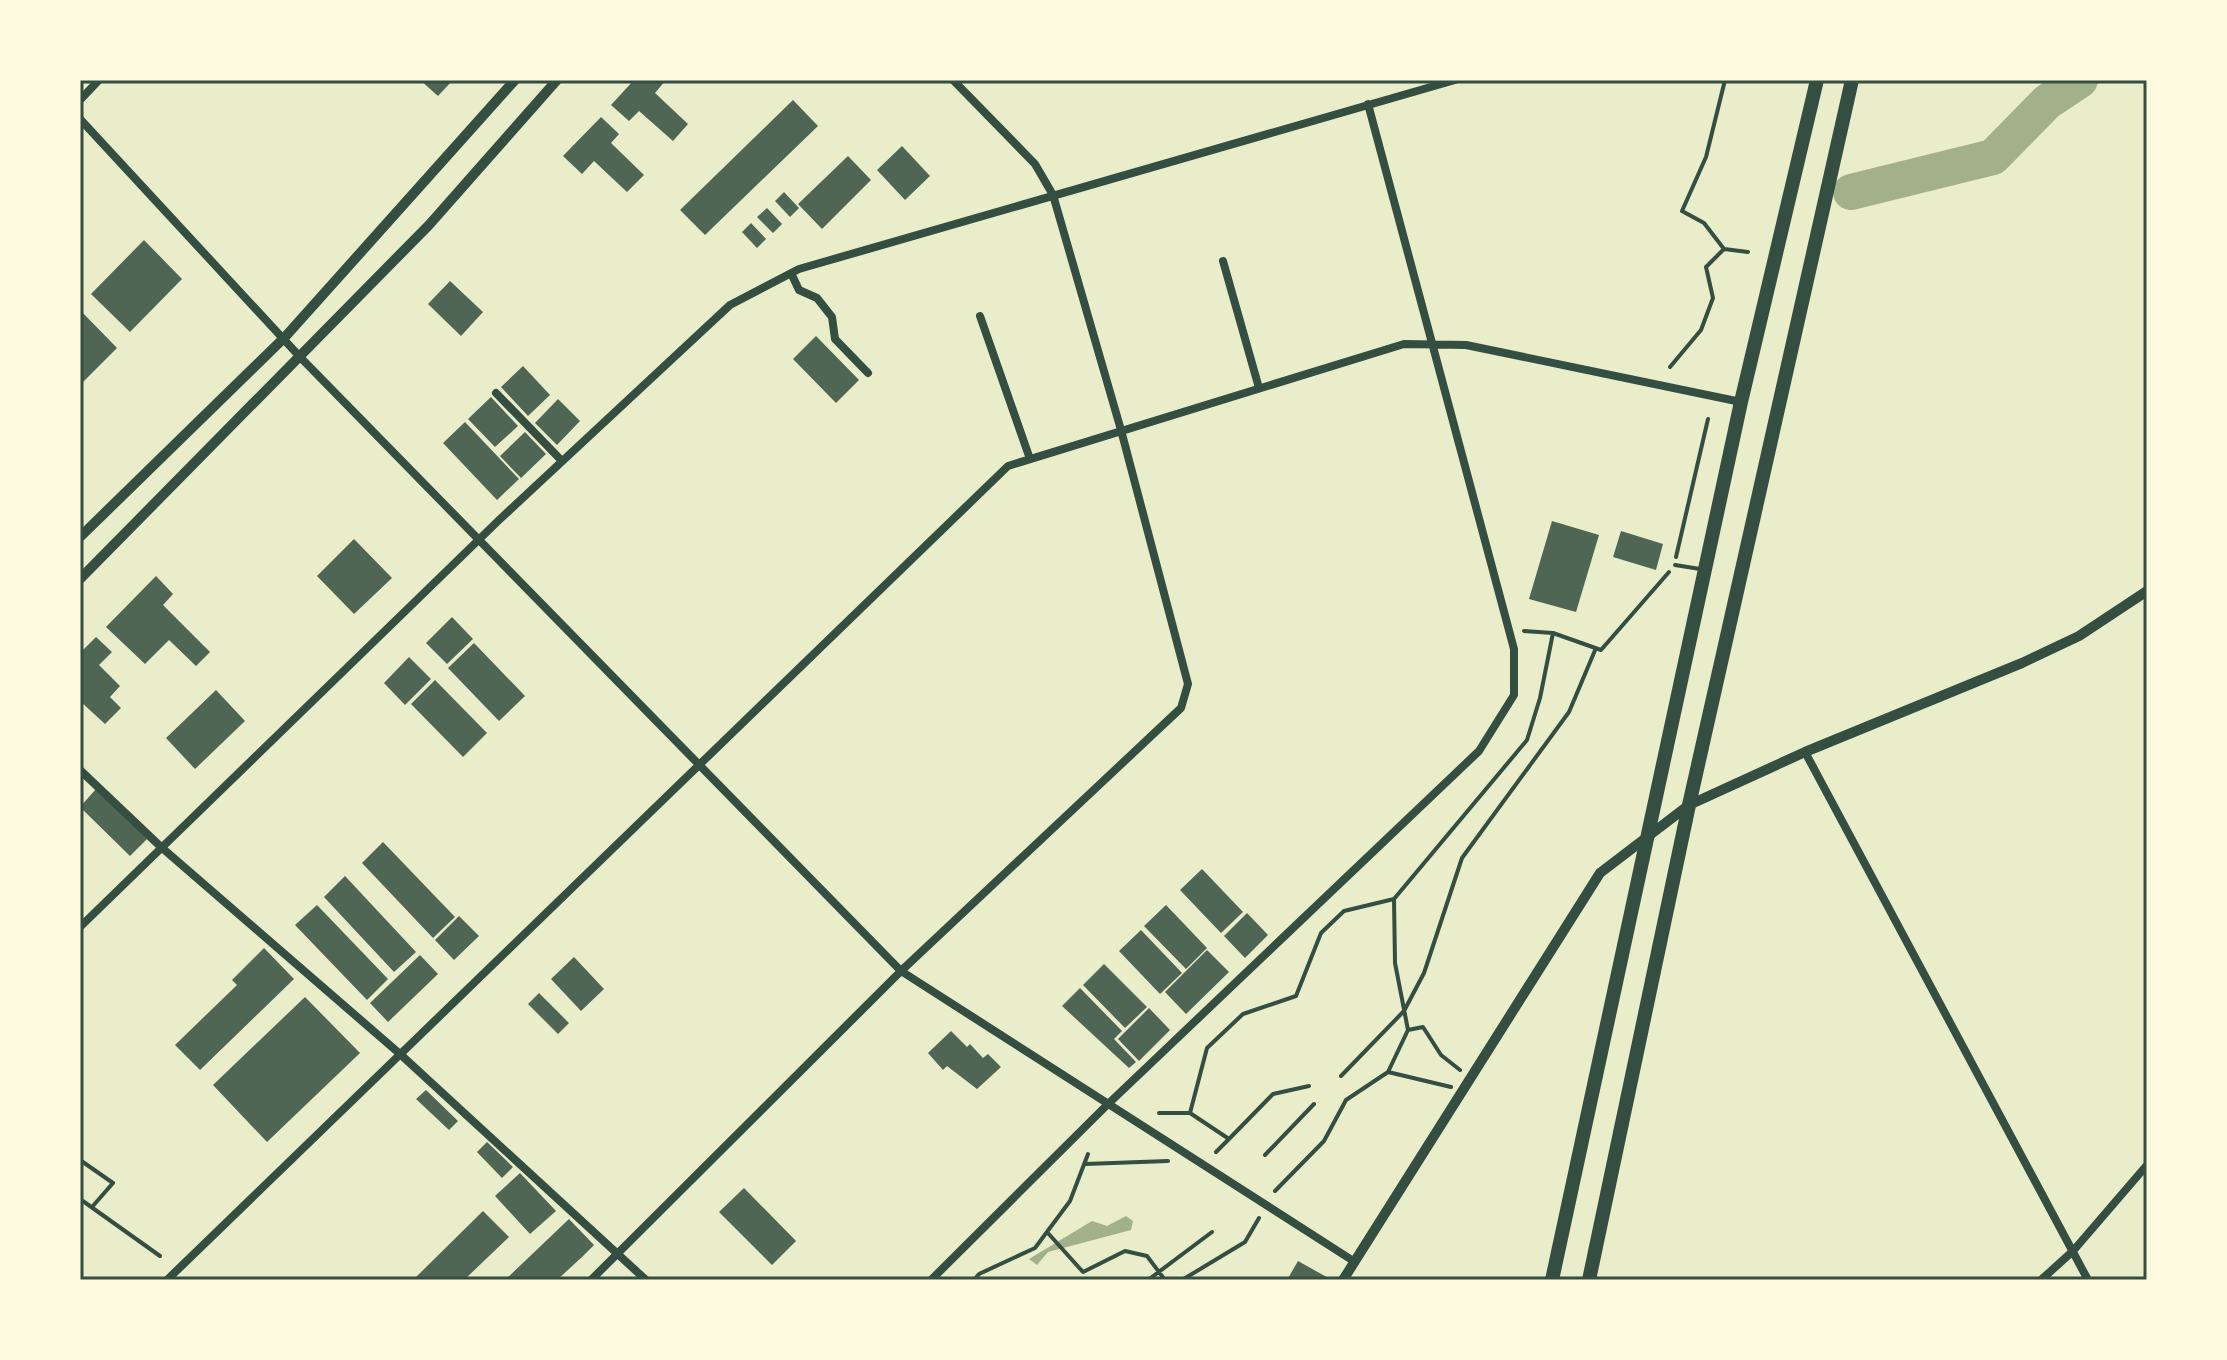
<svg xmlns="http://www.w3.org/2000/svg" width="2227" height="1360" font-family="Overpass,sans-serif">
<rect width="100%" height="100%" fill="#e9edc9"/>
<path fill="#a3b18a" d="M 1126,1216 L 1133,1221 L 1131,1230 L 1048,1252 L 1037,1265 L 1029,1259 L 1092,1221 L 1107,1226 Z"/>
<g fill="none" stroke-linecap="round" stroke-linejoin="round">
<path stroke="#a3b18a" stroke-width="36" d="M 1851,192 L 1993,157 L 2047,102 L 2080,80"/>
</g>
<path fill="#4f6655" d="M 420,80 L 453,80 L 438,96 Z
M 634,80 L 666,80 L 655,93 L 688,124 L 673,141 L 639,111 L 629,121 L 611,105 Z
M 793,100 L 818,126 L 705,235 L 680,210 Z
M 601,117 L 619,134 L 611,143 L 644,175 L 627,192 L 594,161 L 582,174 L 563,156 Z
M 902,146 L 930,176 L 905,200 L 877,170 Z
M 848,156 L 871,180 L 822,229 L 798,204 Z
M 784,192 L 799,208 L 790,217 L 775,201 Z
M 767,208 L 782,224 L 773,233 L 757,217 Z
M 751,223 L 766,239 L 757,248 L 742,232 Z
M 144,240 L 182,279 L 130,332 L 91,294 Z
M 450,281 L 483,312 L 461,336 L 428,304 Z
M 80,310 L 117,348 L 80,385 Z
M 816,336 L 859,380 L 836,403 L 793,359 Z
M 523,366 L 550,395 L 528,416 L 501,387 Z
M 491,397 L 518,426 L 495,447 L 468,419 Z
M 558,399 L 580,421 L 557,445 L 535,423 Z
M 465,422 L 519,479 L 497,500 L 443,443 Z
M 525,432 L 546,454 L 521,478 L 500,456 Z
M 1552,521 L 1599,535 L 1576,612 L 1529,599 Z
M 1621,531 L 1663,544 L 1656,570 L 1613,557 Z
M 354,539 L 392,578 L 354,614 L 317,576 Z
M 156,576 L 173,594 L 163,605 L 210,652 L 196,666 L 169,640 L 145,664 L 106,627 Z
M 452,617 L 473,639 L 447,664 L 426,643 Z
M 96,637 L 112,652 L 99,665 L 120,686 L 110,697 L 121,708 L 105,724 L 80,701 L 80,653 Z
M 474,643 L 525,696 L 499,721 L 448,668 Z
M 409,657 L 431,679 L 405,705 L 384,683 Z
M 435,680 L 487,733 L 463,757 L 411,704 Z
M 216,690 L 245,721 L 195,769 L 166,738 Z
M 96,789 L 147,839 L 130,856 L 80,807 Z
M 383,842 L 455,917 L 433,938 L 362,863 Z
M 1202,869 L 1243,912 L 1221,933 L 1180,890 Z
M 345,876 L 416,952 L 394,972 L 324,897 Z
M 317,905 L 388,979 L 367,1000 L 295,925 Z
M 1166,905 L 1207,948 L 1186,969 L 1144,926 Z
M 1247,913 L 1268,935 L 1245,958 L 1224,936 Z
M 459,916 L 479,936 L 454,960 L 435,940 Z
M 1141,930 L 1182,973 L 1160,994 L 1119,951 Z
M 264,948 L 294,979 L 200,1070 L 175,1045 L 237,985 L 232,980 Z
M 1207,950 L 1229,972 L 1186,1014 L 1165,992 Z
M 420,955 L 438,974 L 388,1022 L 370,1003 Z
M 574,957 L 604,989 L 581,1011 L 551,979 Z
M 1104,964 L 1147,1007 L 1125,1028 L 1083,985 Z
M 1080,988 L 1122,1031 L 1114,1039 L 1136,1062 L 1129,1068 L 1062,1006 Z
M 539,993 L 569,1023 L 558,1034 L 528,1004 Z
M 305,997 L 360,1053 L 267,1142 L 213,1085 Z
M 1149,1008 L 1170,1030 L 1139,1061 L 1118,1039 Z
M 951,1031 L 967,1047 L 970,1044 L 983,1058 L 988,1054 L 1001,1067 L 977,1089 L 947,1066 L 943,1070 L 928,1053 Z
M 426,1090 L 458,1121 L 449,1130 L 416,1099 Z
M 487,1142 L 513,1167 L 502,1178 L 477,1152 Z
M 520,1173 L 556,1211 L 530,1234 L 495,1196 Z
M 744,1188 L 796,1241 L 772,1265 L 719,1212 Z
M 483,1211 L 509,1237 L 464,1280 L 413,1280 Z
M 569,1219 L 594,1245 L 582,1257 L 557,1280 L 505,1280 Z
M 1298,1261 L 1332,1280 L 1287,1280 Z"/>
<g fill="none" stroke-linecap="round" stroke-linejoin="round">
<path stroke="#344e41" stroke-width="4" d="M 1725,80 L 1706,157 L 1682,211 L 1704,223 L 1724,249 L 1748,252
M 1670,367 L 1701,330 L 1713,298 L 1706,267 L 1724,249
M 1676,557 L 1708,419
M 1524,631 L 1553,633
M 1408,1030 L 1423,1027 L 1441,1055 L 1460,1070
M 1388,1072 L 1451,1087
M 1341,1076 L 1404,1011 L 1424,973 L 1462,858 L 1569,712 L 1596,648
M 1309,1086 L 1273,1094 L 1229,1139 L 1190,1113 L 1207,1048 L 1243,1014 L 1296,996 L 1321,933 L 1344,911 L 1394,899
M 1159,1113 L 1190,1113
M 1216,1152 L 1229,1139
M 1265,1155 L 1314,1104
M 80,1160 L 113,1183 L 92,1207
M 1085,1164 L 1168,1161
M 1275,1191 L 1324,1141 L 1346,1100 L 1388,1072 L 1408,1030 L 1395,963 L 1394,899 L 1527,740 L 1540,698 L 1553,633 L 1601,650 L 1669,572
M 80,1199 L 160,1256
M 1047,1232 L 1083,1272 L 1125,1251 L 1147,1256 L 1165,1280
M 974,1280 L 979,1274 L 1035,1248 L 1070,1201 L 1088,1154
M 1148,1280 L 1212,1232
M 1182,1280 L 1245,1242 L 1259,1218"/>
<path stroke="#344e41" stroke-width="4" d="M 1675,565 L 1700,569"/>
<path stroke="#344e41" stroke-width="8" d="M 80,100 L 99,80
M 80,119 L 301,358 L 901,971 L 1355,1262
M 1223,261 L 1259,388
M 791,273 L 799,290 L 817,298 L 832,317 L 835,339 L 868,373
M 980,316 L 1030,459
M 496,393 L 562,461
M 1805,752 L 2088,1280
M 80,770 L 161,847 L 400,1054 L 646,1280
M 80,927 L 498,521 L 730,305 L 799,269 L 1455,80
M 167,1280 L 1008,466 L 1404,344 L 1466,345 L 1741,402
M 591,1280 L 901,971 L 1181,708 L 1188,684 L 1121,430 L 1053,195 L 1035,164 L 953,80
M 931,1280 L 1107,1105 L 1479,751 L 1514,695 L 1514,649 L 1368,104
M 2041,1280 L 2073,1251 L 2147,1165"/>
<path stroke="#344e41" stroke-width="10" d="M 80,537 L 285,337 L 515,80
M 80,579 L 429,225 L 557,80
M 1343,1280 L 1600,873 L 1689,805 L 1805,752 L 2022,663 L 2079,636 L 2147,591"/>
<path stroke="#344e41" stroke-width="14" d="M 1552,1280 L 1741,402 L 1817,80
M 1589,1280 L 1689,805 L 1852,80"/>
</g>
<rect width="2227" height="1360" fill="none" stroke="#fefae0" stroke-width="164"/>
<rect x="82" y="82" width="2063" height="1196" fill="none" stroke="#344e41" stroke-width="3"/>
</svg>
